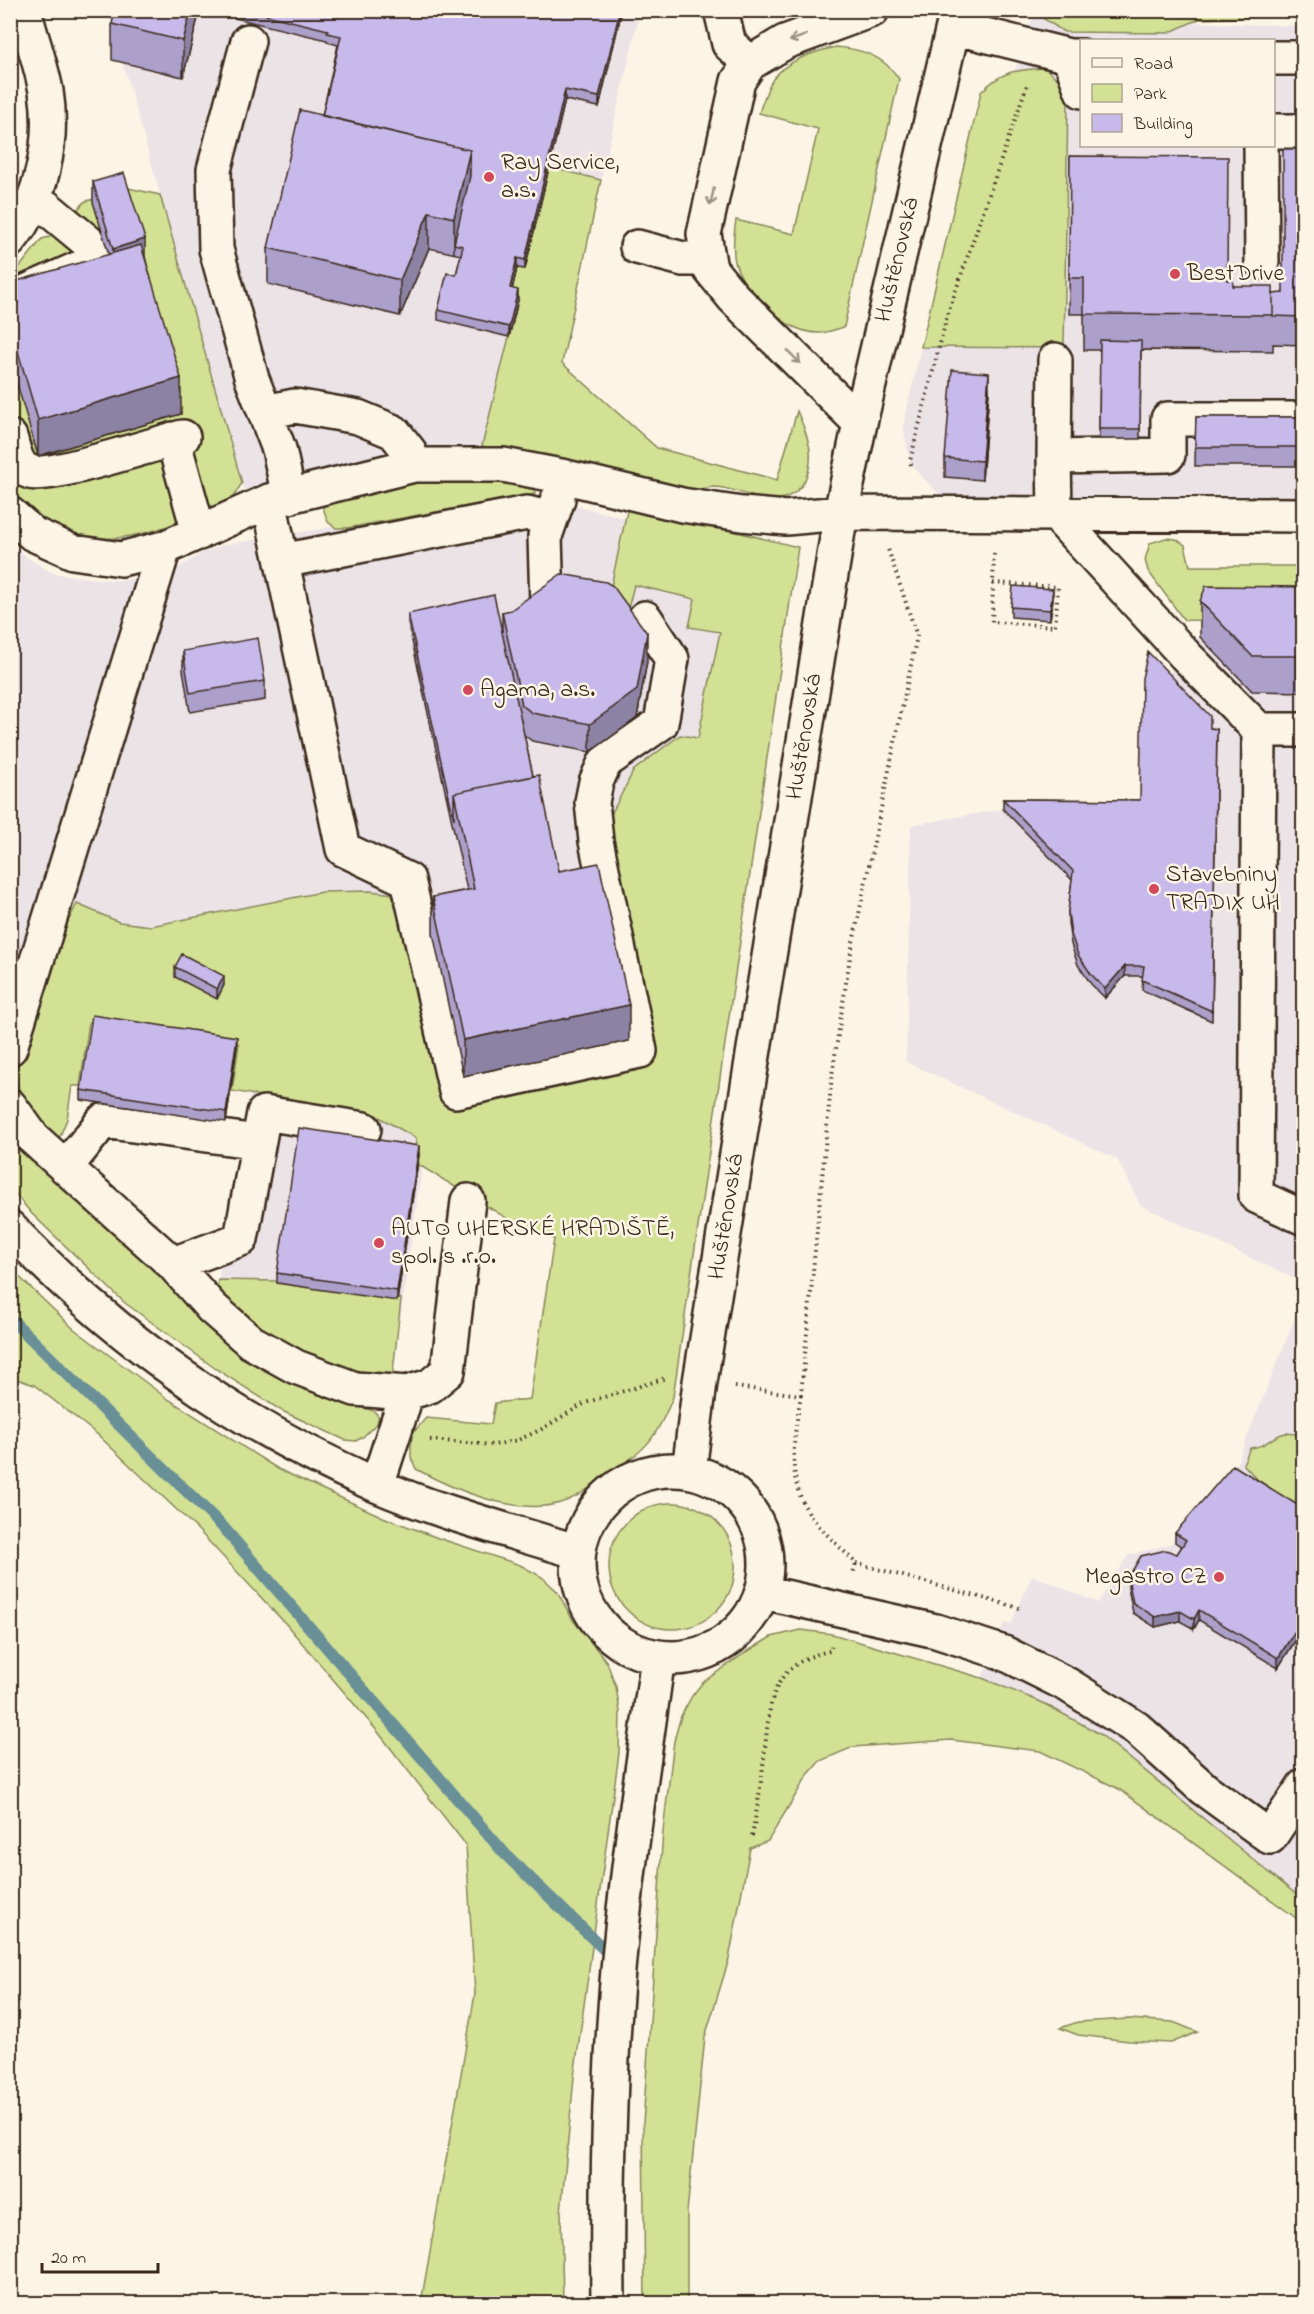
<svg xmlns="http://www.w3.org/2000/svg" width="1314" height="2314" font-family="'Indie Flower',sans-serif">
<rect width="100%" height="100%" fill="#fcf5e5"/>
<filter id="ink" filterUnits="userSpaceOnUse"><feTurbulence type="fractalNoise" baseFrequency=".0167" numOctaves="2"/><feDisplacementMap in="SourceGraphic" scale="12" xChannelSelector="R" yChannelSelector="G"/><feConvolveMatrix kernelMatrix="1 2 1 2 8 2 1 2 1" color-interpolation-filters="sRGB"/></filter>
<g filter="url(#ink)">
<path fill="#ece3e7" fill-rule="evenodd" d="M 108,11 L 640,11 L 601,180 L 549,168 L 482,446 L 245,494 Z
M 1033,17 L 1303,26 L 1303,496 L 941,496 L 911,465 L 903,426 L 921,347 ZM 1082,40 L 1274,40 L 1274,146 L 1082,146 Z
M 535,494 L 627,519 L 606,610 L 627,613 L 634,585 L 696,599 L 720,632 L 698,738 L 651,1061 L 326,892 L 151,926 L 119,922 L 77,904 L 43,886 L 11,992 L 11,542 L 29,559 L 53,573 L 96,579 L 120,580 L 164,577 L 202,553 L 223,545 Z
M 1206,622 L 1303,623 L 1303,1283 L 1140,1205 L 1117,1159 L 906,1062 L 911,825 L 1003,809 L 1140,810 L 1142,688 L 1165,678 L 1199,637 Z
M 250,1094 L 377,1116 L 416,1138 L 425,1146 L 400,1320 L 217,1287 Z
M 1303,1298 L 1303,1900 L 1100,1734 L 1041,1702 L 982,1678 L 1004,1623 L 1011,1624 L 1032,1575 L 1098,1603 L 1128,1555 L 1170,1544 L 1232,1475 Z"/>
<path fill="#d3e195" stroke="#87865a" stroke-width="1.5" d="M 1303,10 L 1303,15 L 1199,19 L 1168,33 L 1064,32 L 1032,11 Z
M 836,47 C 862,49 884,56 899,79 L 844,327 C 837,329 828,332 821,333 C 786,334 744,294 735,262 C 732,249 734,233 736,220 L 794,234 L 818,129 L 759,113 C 762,104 765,95 769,86 C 780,62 812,52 836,47 Z
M 1045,68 L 1060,81 L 1068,100 L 1064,348 L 921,347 L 981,92 C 1002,70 1017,70 1045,68 Z
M 549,167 L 601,180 L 562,363 L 657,448 L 777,480 L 797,411 C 808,436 818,460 802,485 C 796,493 788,498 779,499 C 757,502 736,488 715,487 C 706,487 696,491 688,493 L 482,446 L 518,300 L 510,298 L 517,268 L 525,269 Z
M 128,188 L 160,195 L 242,483 C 238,489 234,497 229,502 C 222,510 193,517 182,521 C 112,547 64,550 10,490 L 10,279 L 42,239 L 57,235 L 84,202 Z
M 502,479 L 533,486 L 535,494 L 347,528 L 336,528 L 328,522 L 323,508 L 324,502 L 381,482 Z
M 635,507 L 798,547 L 673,1397 C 654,1443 647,1448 607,1475 C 592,1486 578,1498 560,1503 C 517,1516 454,1490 416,1469 L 411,1457 L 411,1435 L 426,1418 L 491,1424 L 495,1403 L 530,1399 L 554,1239 L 518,1225 L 419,1165 L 416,1138 L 377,1116 L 232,1091 L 239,1044 L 89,1022 L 80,1086 L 72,1086 L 67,1119 L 58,1141 L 23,1105 L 15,1074 L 68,921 L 77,904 L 119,922 L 151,926 L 322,892 L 371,891 L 400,895 L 451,1104 L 650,1061 L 602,832 L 634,770 L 680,735 L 698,738 L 720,632 L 689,627 L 695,599 L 634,585 L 627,613 L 606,610 L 627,511 Z
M 1166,538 L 1176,539 L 1185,545 L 1190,566 L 1303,566 L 1303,622 L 1184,620 L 1148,571 L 1145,560 L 1150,543 Z
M 10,1134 L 20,1148 L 293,1383 L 333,1399 L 374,1411 L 379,1417 L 375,1425 L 363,1437 L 356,1441 L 345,1440 L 282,1411 L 216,1369 L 125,1303 L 32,1214 L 11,1189 Z
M 10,1268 L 74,1329 L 168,1399 L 278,1469 L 383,1517 L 438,1538 L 520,1565 L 542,1577 L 557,1591 L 573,1620 L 607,1662 L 616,1687 L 620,1712 L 619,1753 L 574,2077 L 561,2212 L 563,2303 L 421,2303 L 475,1994 L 466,1845 L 378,1732 L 285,1623 L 198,1530 L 98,1435 L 34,1385 L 11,1377 Z
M 218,1280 L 277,1281 L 401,1299 L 392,1381 L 355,1375 L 313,1358 L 263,1333 L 222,1296 L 217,1287 Z
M 1286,1433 L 1304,1435 L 1303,1511 L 1258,1480 L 1243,1464 L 1250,1448 C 1267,1447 1270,1436 1286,1433 Z
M609 1566a63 63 0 1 1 126 0a63 63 0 1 1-126 0Z
M 801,1630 L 832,1634 L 982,1678 L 1041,1702 L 1100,1734 L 1303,1900 L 1303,1923 L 1119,1789 L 1040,1751 L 951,1740 L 853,1747 L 820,1761 L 807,1776 L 768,1841 L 750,1848 L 729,1959 L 705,2037 L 687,2212 L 687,2303 L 645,2303 L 643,2124 L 663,1831 L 674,1741 L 681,1716 L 692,1696 L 703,1682 L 745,1653 L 771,1637 Z
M 1129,2019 L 1173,2022 L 1198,2032 L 1171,2043 L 1129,2041 L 1078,2035 L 1060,2028 L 1078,2022 Z"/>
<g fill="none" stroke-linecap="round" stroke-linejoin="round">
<path stroke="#698f97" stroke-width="12" d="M 10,1318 L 222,1526 L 505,1854 L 614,1959"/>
<defs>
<path id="minor" d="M 721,10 L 729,44 L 750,63
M 953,27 L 1069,56 L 1082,56
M 248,41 L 214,170 L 216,249 L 252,379 L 279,449 L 289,497
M 1069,56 L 1082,91
M 1274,58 L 1304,58
M 1274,131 L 1304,131
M 1261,146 L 1262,262
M 10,240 C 42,200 54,141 46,91 C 41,64 31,37 24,10
M 637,247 L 683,259 L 708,258
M 10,299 L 95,261 L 88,242 L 35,198
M 265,412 L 295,406 L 358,417 L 394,432 L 409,451 L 414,465
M 1304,419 L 1168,419 L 1168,455 L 1054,457 L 1055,513 L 1185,655 L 1259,730 L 1304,730
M 860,423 L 733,297 L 710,269 L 704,234 L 738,81 L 750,63 L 785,42 L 872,10
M 10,437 C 14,449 15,467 30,472 C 50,479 155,443 183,437
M 173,439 L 199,533
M 1054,457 L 1055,360
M 269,501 L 343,849 L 408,880 L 456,1091 L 640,1051 L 596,841 L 592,802 L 596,782 L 605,762 L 661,723 L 672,659 L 645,618
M 10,514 L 33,534 L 73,552 L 121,559 L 164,548 L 269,501 L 414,465 L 503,465 L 566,477 L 682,505 L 742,514 L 786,518 L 841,513 L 1304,515
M 282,561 L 527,513 L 551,519
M 547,605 L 545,536 L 558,499
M 1259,730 L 1256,1196 L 1304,1218
M 10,1048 L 164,548
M 10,1106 L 33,1138 L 173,1264 L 212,1308 L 251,1342 L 296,1367 L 355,1389 L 407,1393 L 377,1485
M 66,1167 L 103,1121 L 258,1142
M 10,1228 C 117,1340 234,1422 376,1485 C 441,1513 511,1531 578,1552
M 173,1264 L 241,1239 L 264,1113 L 364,1129
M 407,1393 L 430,1386 L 448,1371 L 468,1201
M578 1564a94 94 0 1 1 188 0a94 94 0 1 1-188 0Z
M 689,1471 L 700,1382 L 841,513 L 860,423 L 957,10
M 763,1592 L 936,1631 L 1004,1653 L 1068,1685 L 1136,1728 L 1204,1789 L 1270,1837 L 1304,1786
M 608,2304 C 607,2205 608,2107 615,2009 C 623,1891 642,1774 658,1657"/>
</defs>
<use href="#minor" stroke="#3b2a1e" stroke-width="38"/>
<path stroke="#3b2a1e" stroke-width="4" stroke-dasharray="1.5 4.5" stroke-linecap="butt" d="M 911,465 L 910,461 L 947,316 L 1028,82
M 993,583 L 1058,587 L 1055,626 L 992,622 L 994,550
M 735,1387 L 801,1395 C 794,1438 784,1482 814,1520 C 826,1535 842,1549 856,1563 L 853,1574
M 801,1395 L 832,1075 L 850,957 L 917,636 L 888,549
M 430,1440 L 494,1445 L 518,1440 L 540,1430 L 585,1403 L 666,1378
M 856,1563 L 1019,1608
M 752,1836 C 757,1810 761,1784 764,1758 C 770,1706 767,1664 830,1651 L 832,1645"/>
<use href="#minor" stroke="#fcf5e5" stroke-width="33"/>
</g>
<path fill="#ac9fca" stroke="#3b2a1e" stroke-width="1.5" d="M 200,10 L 183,77 L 112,60 L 112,24 Z
M 201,10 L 622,10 L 599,107 L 565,100 L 525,269 L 517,268 L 512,289 L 518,300 L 509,337 L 438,320 L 438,310 L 456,275 L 461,255 L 429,248 L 400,316 L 268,284 L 268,248 L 322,116 L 338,45 L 327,42 L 327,40 Z
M 1304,149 L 1304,345 L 1273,344 L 1273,351 L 1141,350 L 1140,439 L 1099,439 L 1100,350 L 1084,350 L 1084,314 L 1069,314 L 1070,156 L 1233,286 L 1273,296 L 1283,293 Z
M 93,182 L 145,256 L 181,414 L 38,456 L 10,360 L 10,283 L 109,255 L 93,202 Z
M 989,392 L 982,480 L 945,477 L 945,458 Z
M 1196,417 L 1304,417 L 1304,466 L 1195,466 Z
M 1304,587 L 1304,692 L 1252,691 L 1200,637 L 1200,601 Z
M 1053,599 L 1050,620 L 1011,617 L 1011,607 Z
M 502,612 L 647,661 L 637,718 L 590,752 L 532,741 L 524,735 L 533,776 L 559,871 L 629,1041 L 463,1076 L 433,933 L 433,897 L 467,890 L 408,623 L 408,614 L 502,631 Z
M 183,651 L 265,681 L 265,700 L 190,712 L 183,670 Z
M 1210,728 L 1217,729 L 1212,1021 L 1142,990 L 1143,976 L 1125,976 L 1105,998 L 1091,984 L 1078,965 L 1071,944 L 1068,922 L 1068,912 L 1072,880 L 1003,809 L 1003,799 L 1140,800 Z
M 175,967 L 224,985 L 217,999 L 175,977 Z
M 237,1047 L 226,1122 L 81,1100 L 81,1090 Z
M 419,1155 L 397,1301 L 277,1283 L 277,1273 Z
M 1304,1509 L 1304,1627 L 1278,1668 L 1199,1620 L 1194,1629 L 1180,1621 L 1155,1627 L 1133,1613 L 1128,1588 L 1128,1578 L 1177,1554 L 1182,1547 L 1175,1542 L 1175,1533 Z"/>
<path fill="#8c82a4" stroke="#3b2a1e" stroke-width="1.5" d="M 191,10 L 200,10 L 183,77 L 183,41 Z
M 620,10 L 622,10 L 599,107 L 599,97 Z
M 565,90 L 565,100 L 525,269 L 525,260 Z
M 470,150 L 470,186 L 454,244 L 454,254 L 454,218 Z
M 429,212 L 429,248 L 400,316 L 400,280 Z
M 145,239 L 145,259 L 113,268 L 113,249 Z
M 517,258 L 517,268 L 510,298 L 510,288 Z
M 518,290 L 518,300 L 509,337 L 509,327 Z
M 989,373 L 989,392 L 982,480 L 982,461 Z
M 181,378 L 181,414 L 38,456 L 38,420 Z
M 1053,589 L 1053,599 L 1050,620 L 1050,610 Z
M 647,633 L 647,661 L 637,718 L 590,752 L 590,724 Z
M 1125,966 L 1125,976 L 1105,998 L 1105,989 Z
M 224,976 L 224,985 L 217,999 L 217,989 Z
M 629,1005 L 629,1041 L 463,1076 L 463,1040 Z
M 237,1037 L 237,1047 L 226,1122 L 226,1112 Z
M 419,1146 L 419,1155 L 397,1301 L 397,1291 Z
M 1199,1610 L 1199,1620 L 1194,1629 L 1194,1619 Z
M 1180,1611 L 1180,1621 L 1155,1627 L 1155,1617 Z
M 1304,1617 L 1304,1627 L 1278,1668 L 1278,1658 Z"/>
<path fill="#c8b9eb" stroke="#3b2a1e" stroke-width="1.5" d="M 115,10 L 191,10 L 183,41 L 112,24 Z
M 267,10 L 620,10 L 599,97 L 565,90 L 525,260 L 517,258 L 510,288 L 518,290 L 509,327 L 438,310 L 447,273 L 456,275 L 463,246 L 454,244 L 470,176 L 470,150 L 322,116 L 341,36 L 327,33 L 328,30 L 266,15 Z
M 300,110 L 470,150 L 454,218 L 429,212 L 400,280 L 268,248 Z
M 1283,149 L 1304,149 L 1304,317 L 1273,316 L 1273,294 L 1283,293 Z
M 1070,156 L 1228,157 L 1227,280 L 1233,279 L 1233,286 L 1273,286 L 1273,315 L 1084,314 L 1084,278 L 1069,278 Z
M 124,173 L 145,239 L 113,249 L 93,182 Z
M 141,245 L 181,378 L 38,420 L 10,324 L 10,283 Z
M 1100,340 L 1141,341 L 1140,429 L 1099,429 Z
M 952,370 L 989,373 L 982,461 L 945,458 Z
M 1196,417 L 1304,417 L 1304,447 L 1195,447 Z
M 561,574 L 606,582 L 613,586 L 647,633 L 637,690 L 590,724 L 532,713 L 522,705 L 502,612 L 511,610 Z
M 1013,586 L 1053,589 L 1050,610 L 1011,607 Z
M 1206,586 L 1304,587 L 1304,656 L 1252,656 L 1200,601 Z
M 494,595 L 533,776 L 454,793 L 454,819 L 408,614 Z
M 258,638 L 265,681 L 190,693 L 183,651 Z
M 1148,652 L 1210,716 L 1210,728 L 1217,729 L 1212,1011 L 1142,980 L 1144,966 L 1125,966 L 1105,989 L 1091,974 L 1078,955 L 1071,934 L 1068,912 L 1073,871 L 1003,799 L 1140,800 L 1142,678 Z
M 539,775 L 559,871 L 599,863 L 629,1005 L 463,1040 L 433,897 L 474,889 L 454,793 Z
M 182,954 L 224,976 L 217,989 L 175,967 Z
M 92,1015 L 237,1037 L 226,1112 L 81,1090 Z
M 299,1128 L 419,1146 L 397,1291 L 277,1273 Z
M 1233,1465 L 1304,1509 L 1304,1617 L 1278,1658 L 1199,1610 L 1194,1619 L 1180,1611 L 1155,1617 L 1133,1603 L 1128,1578 L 1141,1556 L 1166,1550 L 1177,1554 L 1186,1540 L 1175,1533 Z"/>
<defs><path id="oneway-shaft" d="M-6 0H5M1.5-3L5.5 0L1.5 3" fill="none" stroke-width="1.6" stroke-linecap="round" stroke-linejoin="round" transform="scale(1.5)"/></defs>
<g stroke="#9c9082">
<use href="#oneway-shaft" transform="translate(798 38) rotate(160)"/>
<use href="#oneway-shaft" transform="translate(712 197) rotate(102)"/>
<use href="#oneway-shaft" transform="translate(794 357) rotate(45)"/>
</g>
</g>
<g fill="#d1495b" stroke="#fcf5e5" stroke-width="2">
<circle cx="489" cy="177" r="6"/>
<circle cx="1175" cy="274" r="6"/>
<circle cx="468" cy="690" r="6"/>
<circle cx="1154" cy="889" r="6"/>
<circle cx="379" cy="1243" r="6"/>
<circle cx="1219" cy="1577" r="6"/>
</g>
<g text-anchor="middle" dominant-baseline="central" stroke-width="5" stroke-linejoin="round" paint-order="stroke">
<g font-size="24" fill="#3b2a1e" stroke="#fcf5e5" text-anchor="start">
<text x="501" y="163">Ray Service,<tspan x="501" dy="28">a.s.</tspan></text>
<text x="1187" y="274">BestDrive</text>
<text x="480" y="690">Agama, a.s.</text>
<text x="1166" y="875">Stavebniny<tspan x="1166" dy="28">TRADIX UH</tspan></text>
<text x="391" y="1229">AUTO UHERSKÉ HRADIŠTĚ,<tspan x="391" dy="28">spol. s .r.o.</tspan></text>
<text x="1207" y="1577" text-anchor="end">Megastro CZ</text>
</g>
<g font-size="24" fill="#3b2a1e" stroke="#fcf5e5">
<text transform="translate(898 260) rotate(-77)">Huštěnovská</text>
<text transform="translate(805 737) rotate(-81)">Huštěnovská</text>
<text transform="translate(727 1217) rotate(-81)">Huštěnovská</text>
</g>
</g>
<rect width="1314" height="2314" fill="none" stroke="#fcf5e5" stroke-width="36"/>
<rect x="18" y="18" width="1278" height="2278" fill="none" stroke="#3b2a1e" stroke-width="2" filter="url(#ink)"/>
<rect x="1080" y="39" width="195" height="108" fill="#fcf5e5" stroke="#afa495" stroke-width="1.5"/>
<rect x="1092" y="58" width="30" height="9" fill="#fcf5e5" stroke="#afa495" stroke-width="1.5"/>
<text x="1134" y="69" font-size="18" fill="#3b2a1e">Road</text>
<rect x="1092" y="84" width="30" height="18" fill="#d3e195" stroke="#afa495" stroke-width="1.5"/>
<text x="1134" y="99" font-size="18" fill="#3b2a1e">Park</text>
<rect x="1092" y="114" width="30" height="18" fill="#c8b9eb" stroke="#afa495" stroke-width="1.5"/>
<text x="1134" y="129" font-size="18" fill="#3b2a1e">Building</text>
<path d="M42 2263v9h116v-9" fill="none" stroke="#3b2a1e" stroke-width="3"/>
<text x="51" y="2263" font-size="18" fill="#3b2a1e" stroke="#fcf5e5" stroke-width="4.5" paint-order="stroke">20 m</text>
</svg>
